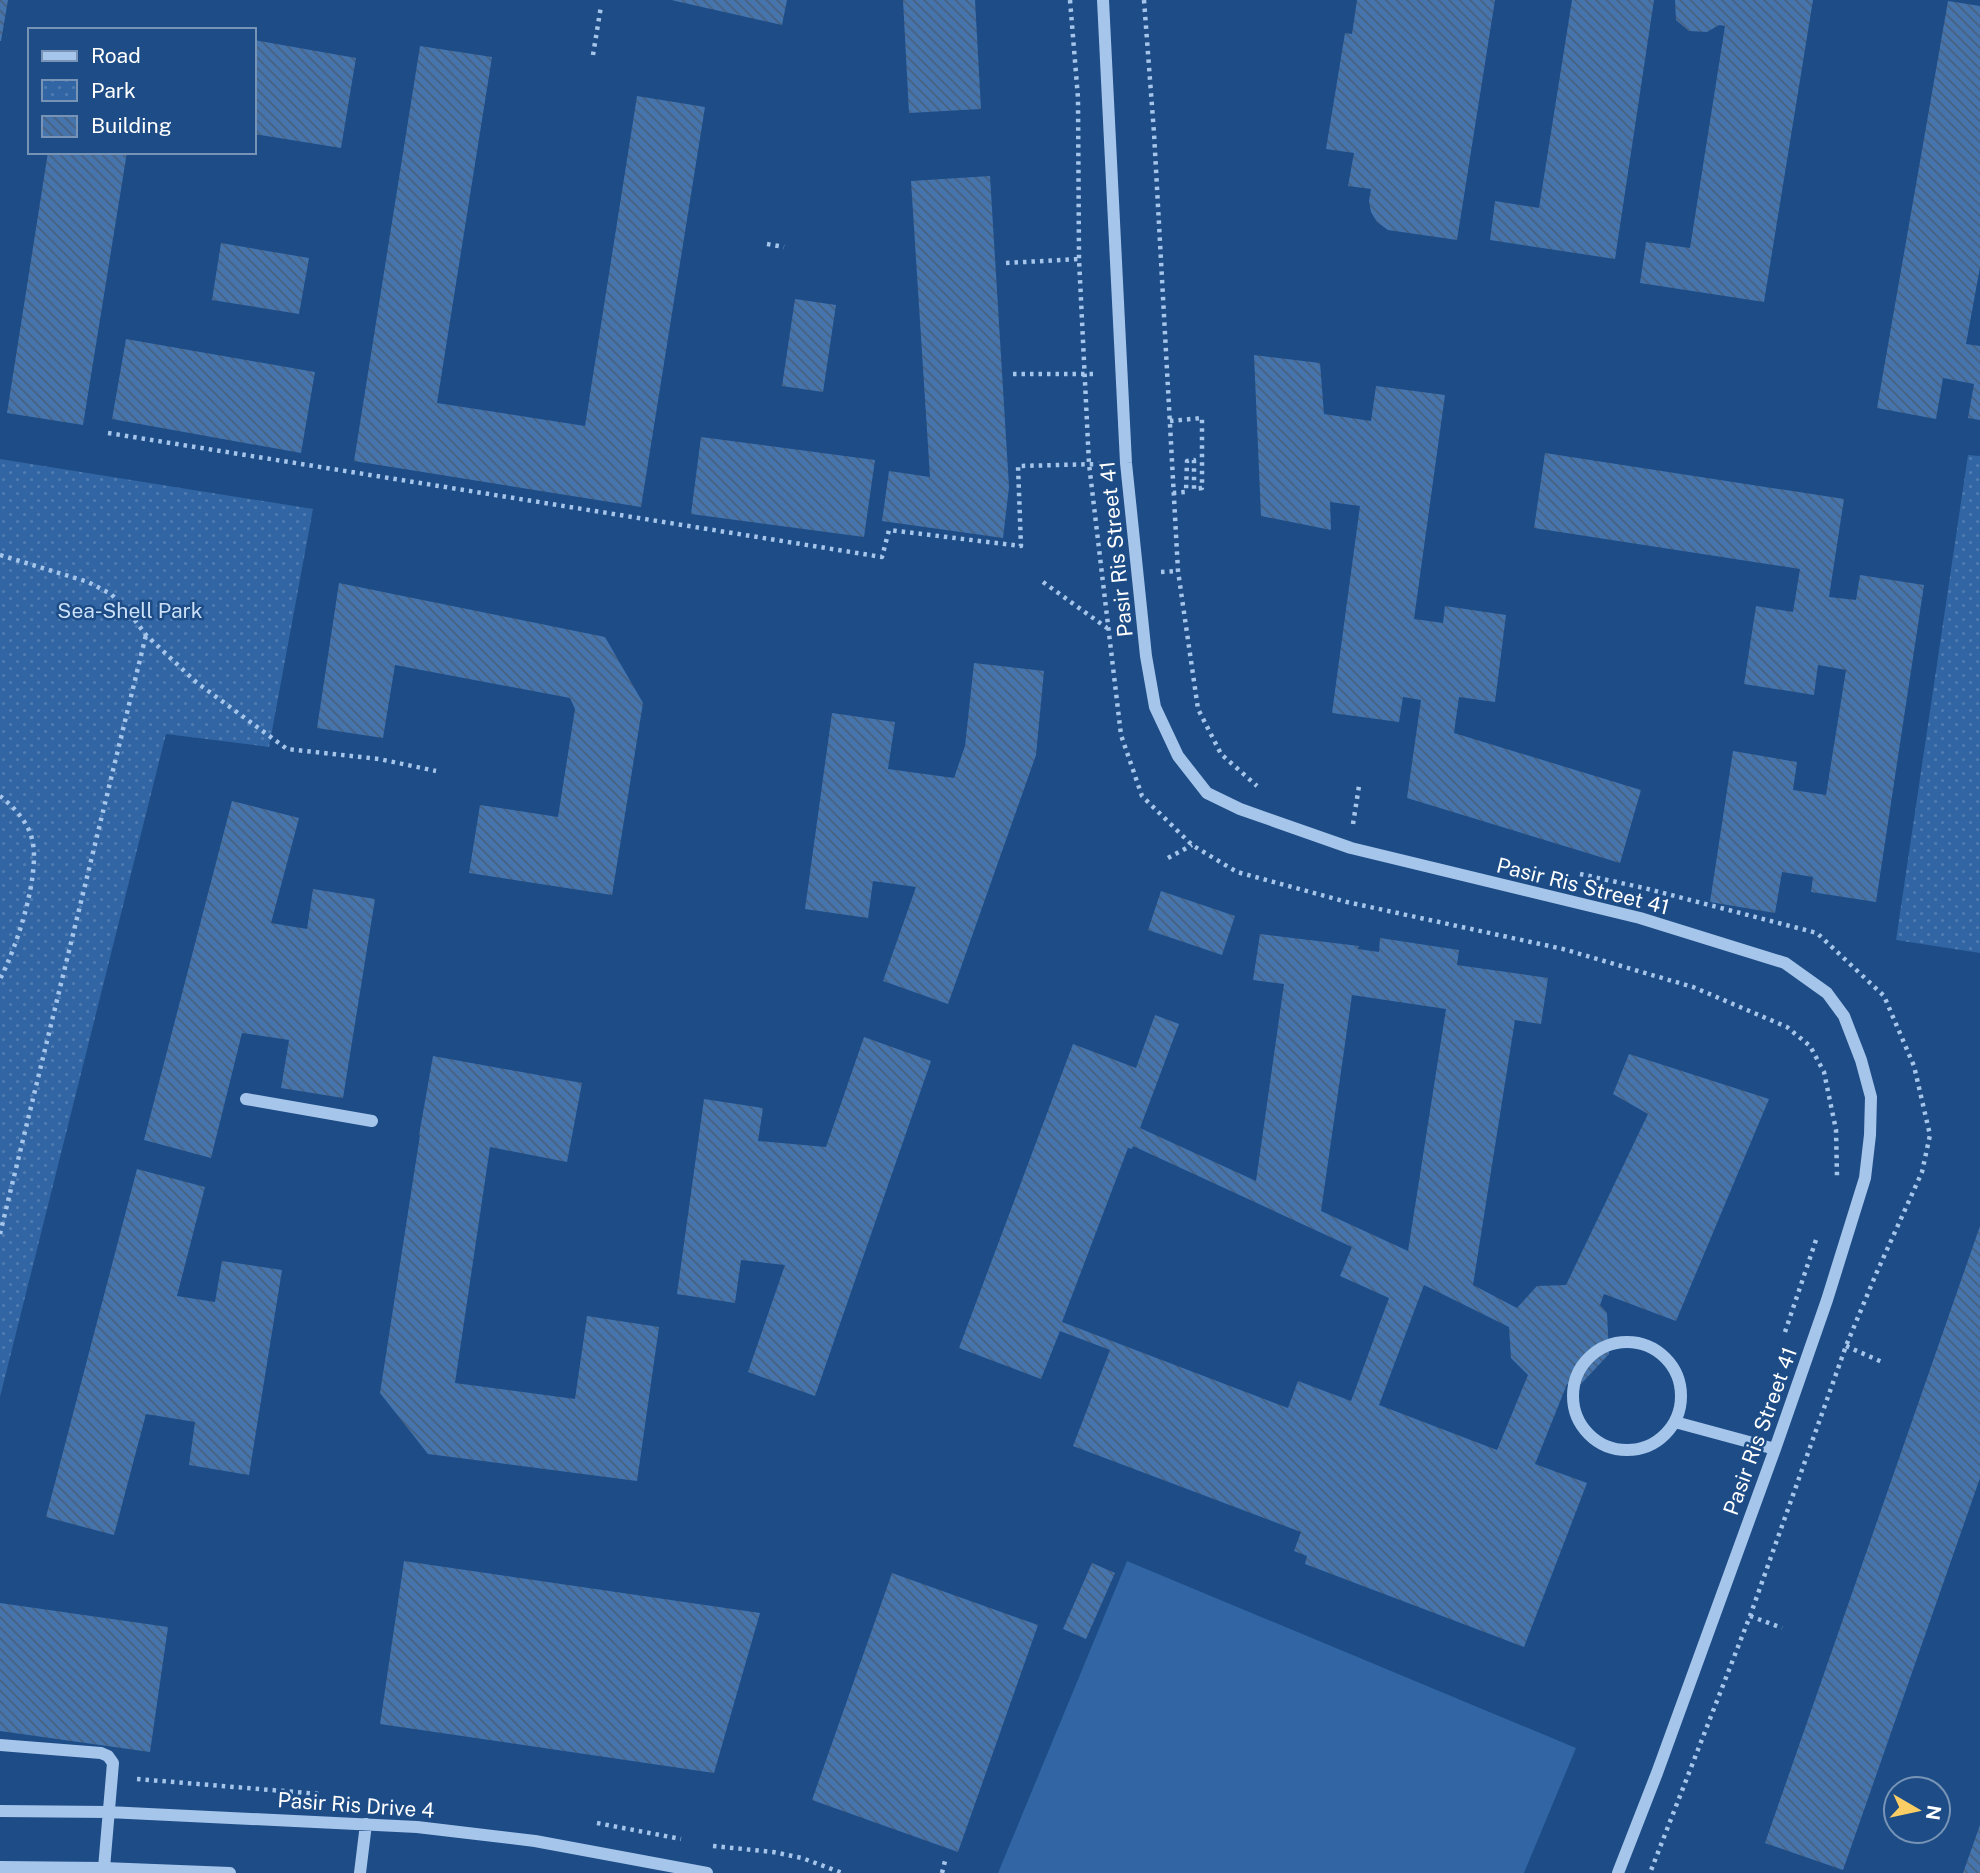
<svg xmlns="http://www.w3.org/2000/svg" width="1980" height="1873" font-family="'Public Sans',sans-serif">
<defs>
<pattern id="park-dots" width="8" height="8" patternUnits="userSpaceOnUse" patternTransform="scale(1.75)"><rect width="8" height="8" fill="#3165a3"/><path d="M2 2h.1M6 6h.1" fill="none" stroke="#507cb1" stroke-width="1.8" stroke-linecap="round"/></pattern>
<pattern id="building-back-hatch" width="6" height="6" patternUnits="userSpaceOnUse" patternTransform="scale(1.75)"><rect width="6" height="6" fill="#4675ae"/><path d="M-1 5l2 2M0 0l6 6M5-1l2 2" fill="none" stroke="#49607d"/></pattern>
</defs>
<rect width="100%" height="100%" fill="#1d4c86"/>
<path fill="url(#park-dots)" d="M 1968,455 L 1980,456 L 1980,953 L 1896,940 Z
M 0,459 L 313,509 L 269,747 L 166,734 L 0,1397 Z"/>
<path fill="#3165a3" d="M 1127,1561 L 1576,1748 L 1524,1873 L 998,1873 Z"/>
<path fill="url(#building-back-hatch)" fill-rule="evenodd" d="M 0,0 L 8,0 L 1,41 L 0,41 Z
M 671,0 L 787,0 L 782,25 Z
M 903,0 L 975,0 L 981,109 L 909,113 Z
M 1357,0 L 1495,0 L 1457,240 L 1388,230 L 1377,222 L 1371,212 L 1369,201 L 1371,189 L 1348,186 L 1354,153 L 1326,149 L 1345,33 L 1352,34 Z
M 1572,0 L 1654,0 L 1615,259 L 1490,240 L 1495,201 L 1539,208 Z
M 1675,0 L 1813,0 L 1764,302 L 1640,283 L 1646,242 L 1690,248 L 1725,26 L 1719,25 L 1707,32 L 1689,31 L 1676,20 Z
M 1948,1 L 1980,6 L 1980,267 L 1966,344 L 1980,346 L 1980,420 L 1968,418 L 1974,384 L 1943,378 L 1936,419 L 1877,408 Z
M 254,40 L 356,58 L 341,148 L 254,134 Z
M 420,46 L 492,57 L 437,403 L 585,426 L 637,96 L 705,107 L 641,507 L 354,461 Z
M 48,152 L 127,152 L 83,425 L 7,413 Z
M 990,176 L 1009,487 L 1003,538 L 882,521 L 889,471 L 930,477 L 911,181 Z
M 221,243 L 309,258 L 299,314 L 212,300 Z
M 795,299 L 836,305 L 823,392 L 782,386 Z
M 126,339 L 315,372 L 301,453 L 112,419 Z
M 1254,355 L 1320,363 L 1324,414 L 1371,421 L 1376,386 L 1445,395 L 1414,619 L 1443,623 L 1445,606 L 1506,615 L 1495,702 L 1459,697 L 1454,733 L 1641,790 L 1620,863 L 1407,798 L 1421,700 L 1403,697 L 1399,722 L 1332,713 L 1360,506 L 1330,502 L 1331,530 L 1261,516 Z
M 701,437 L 875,460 L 864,537 L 691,514 Z
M 1545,453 L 1844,499 L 1829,597 L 1856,600 L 1860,575 L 1924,585 L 1876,902 L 1811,892 L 1813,877 L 1782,872 L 1775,913 L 1710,902 L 1733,751 L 1797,762 L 1793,790 L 1826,795 L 1846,670 L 1818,665 L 1814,695 L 1744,684 L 1756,606 L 1793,612 L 1800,569 L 1534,528 Z
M 339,583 L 605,637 L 643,703 L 612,895 L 469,873 L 480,805 L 558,817 L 575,709 L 570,698 L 395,665 L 383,738 L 317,728 Z
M 974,663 L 1044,671 L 1036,755 L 948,1004 L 883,981 L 916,887 L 873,881 L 868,918 L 805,909 L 832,713 L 895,722 L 888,769 L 954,778 L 965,746 Z
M 232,801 L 299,818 L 271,923 L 307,929 L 313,889 L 375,899 L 343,1098 L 281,1088 L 289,1040 L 242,1033 L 211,1158 L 144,1140 Z
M 1161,891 L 1235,916 L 1222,955 L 1148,930 Z
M 1260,934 L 1359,946 L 1358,949 L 1379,952 L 1380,938 L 1459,950 L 1457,965 L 1548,978 L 1541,1024 L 1515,1020 L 1473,1285 L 1517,1308 L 1537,1286 L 1566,1285 L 1648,1114 L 1613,1094 L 1629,1054 L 1769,1099 L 1676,1321 L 1604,1294 L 1600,1305 L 1607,1313 L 1609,1354 L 1581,1384 L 1567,1384 L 1535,1464 L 1587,1483 L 1524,1647 L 1305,1564 L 1307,1556 L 1294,1551 L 1301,1532 L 1073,1446 L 1110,1350 L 1060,1331 L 1041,1379 L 959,1348 L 1073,1044 L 1136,1068 L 1155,1015 L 1179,1024 L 1140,1128 L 1256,1181 L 1284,984 L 1253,980 ZM 1352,995 L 1446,1009 L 1408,1251 L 1321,1211 ZM 1133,1146 L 1352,1247 L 1340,1276 L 1389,1298 L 1351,1401 L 1298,1381 L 1288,1408 L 1062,1322 L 1128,1148 L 1132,1149 ZM 1424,1285 L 1509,1327 L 1511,1358 L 1528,1375 L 1497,1450 L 1379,1405 Z
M 864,1037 L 931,1061 L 815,1396 L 748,1372 L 785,1265 L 741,1260 L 735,1303 L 677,1294 L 704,1099 L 763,1108 L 758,1141 L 826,1147 Z
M 433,1056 L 582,1083 L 567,1162 L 490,1147 L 455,1383 L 575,1399 L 587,1316 L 659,1327 L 637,1481 L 428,1454 L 380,1393 L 420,1135 L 419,1135 Z
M 137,1169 L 205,1187 L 177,1296 L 215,1302 L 222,1261 L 282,1270 L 249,1475 L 189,1465 L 195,1422 L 146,1414 L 114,1535 L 46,1517 Z
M 1980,1226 L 1980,1478 L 1843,1870 L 1765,1843 Z
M 404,1561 L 760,1613 L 714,1773 L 380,1724 Z
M 1092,1563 L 1115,1573 L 1086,1639 L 1063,1629 Z
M 892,1573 L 1038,1625 L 958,1852 L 812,1800 Z
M 0,1603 L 168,1627 L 150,1752 L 0,1731 Z
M 1980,1825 L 1980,1873 L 1963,1873 Z"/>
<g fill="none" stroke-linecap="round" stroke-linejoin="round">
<path stroke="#a5c5ea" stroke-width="4.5" stroke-dasharray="3.5 5" stroke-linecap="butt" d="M 1070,0 L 1078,98 L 1079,259 L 1089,464 L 1121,735 L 1142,796 L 1192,845 L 1237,872 L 1347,902 L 1563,949 L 1693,987 L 1787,1027 L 1810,1046 L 1824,1072 L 1836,1130 L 1837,1176
M 1144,0 L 1154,133 L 1178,571 L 1198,709 L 1221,754 L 1257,786
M 593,55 L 601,6
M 767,244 L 784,247
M 1006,263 L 1079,259
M 1013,374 L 1096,374
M 1170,421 L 1202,418 L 1202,488 L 1194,489 L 1194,460 L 1187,461 L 1186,492 L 1173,493
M 108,433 L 882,557 L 889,530 L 1021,546 L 1018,466 L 1100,464
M 0,555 L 88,582 L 111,594 L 131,615 L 146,635 L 196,682 L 287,749 L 379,759 L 436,771
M 1161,572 L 1178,571
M 1043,582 L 1107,628
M 0,796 C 13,806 28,822 32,839 C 41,873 17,947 0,979
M 1353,824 L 1359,786
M 1168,858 L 1192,845
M 1580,874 L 1644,888 L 1817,933 L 1884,996 L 1914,1066 L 1930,1135 L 1922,1172 L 1876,1274 L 1846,1346 L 1750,1616 L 1650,1873
M 0,1234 L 146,635
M 1785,1332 L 1816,1240
M 1846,1346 L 1882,1362
M 1750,1616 L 1782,1628
M 137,1779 L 320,1794
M 597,1823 L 681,1839
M 713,1846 L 773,1852 L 802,1858 L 842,1873
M 942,1873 L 945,1861"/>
<path stroke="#a5c5ea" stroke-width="12" d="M 1103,0 L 1126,463 L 1146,656 L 1155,707 L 1178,756 L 1207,793 L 1240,809 L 1351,848 L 1640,918 L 1785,963 L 1827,993 L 1844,1016 L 1861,1060 L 1871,1097 L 1870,1135 L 1865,1178 L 1827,1300 L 1775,1449 L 1657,1773 L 1618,1873
M 246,1099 L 372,1121
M1573 1396a54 54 0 1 1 108 0a54 54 0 1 1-108 0Z
M 1675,1422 L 1775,1449
M 0,1745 L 101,1753 L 108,1756 L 113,1763 L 104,1868
M 0,1811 L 108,1812 L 417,1827 L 535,1841 L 707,1873
M 0,1867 L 104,1868 L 230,1873
M 360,1873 L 366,1824"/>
</g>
<g text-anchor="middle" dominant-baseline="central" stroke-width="5" stroke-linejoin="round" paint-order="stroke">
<g font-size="21" fill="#fff" stroke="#1d4c86">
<text transform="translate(1116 549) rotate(-96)">Pasir Ris Street 41</text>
<text transform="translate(1583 886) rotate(14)">Pasir Ris Street 41</text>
<text transform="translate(1760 1431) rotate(-70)">Pasir Ris Street 41</text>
<text transform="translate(356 1805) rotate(4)">Pasir Ris Drive 4</text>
</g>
<g font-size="21" fill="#cadff8" stroke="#1d4c86">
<text x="130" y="610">Sea-Shell Park</text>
</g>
</g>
<rect x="28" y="28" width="228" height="126" fill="#1d4c86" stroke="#7794b6" stroke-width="2"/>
<rect x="42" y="51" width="35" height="10" fill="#a5c5ea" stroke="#7794b6" stroke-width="2"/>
<text x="91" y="63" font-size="21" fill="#ffffff">Road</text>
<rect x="42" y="80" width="35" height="21" fill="url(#park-dots)" stroke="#7794b6" stroke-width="2"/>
<text x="91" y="98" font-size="21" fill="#ffffff">Park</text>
<rect x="42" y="116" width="35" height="21" fill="url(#building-back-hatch)" stroke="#7794b6" stroke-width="2"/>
<text x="91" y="133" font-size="21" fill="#ffffff">Building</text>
<g transform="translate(1917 1810) rotate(99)"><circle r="33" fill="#1d4c86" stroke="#7794b6" stroke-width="2"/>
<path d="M0-5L12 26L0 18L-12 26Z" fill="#face64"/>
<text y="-10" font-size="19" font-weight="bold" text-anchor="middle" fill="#ffffff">N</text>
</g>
</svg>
